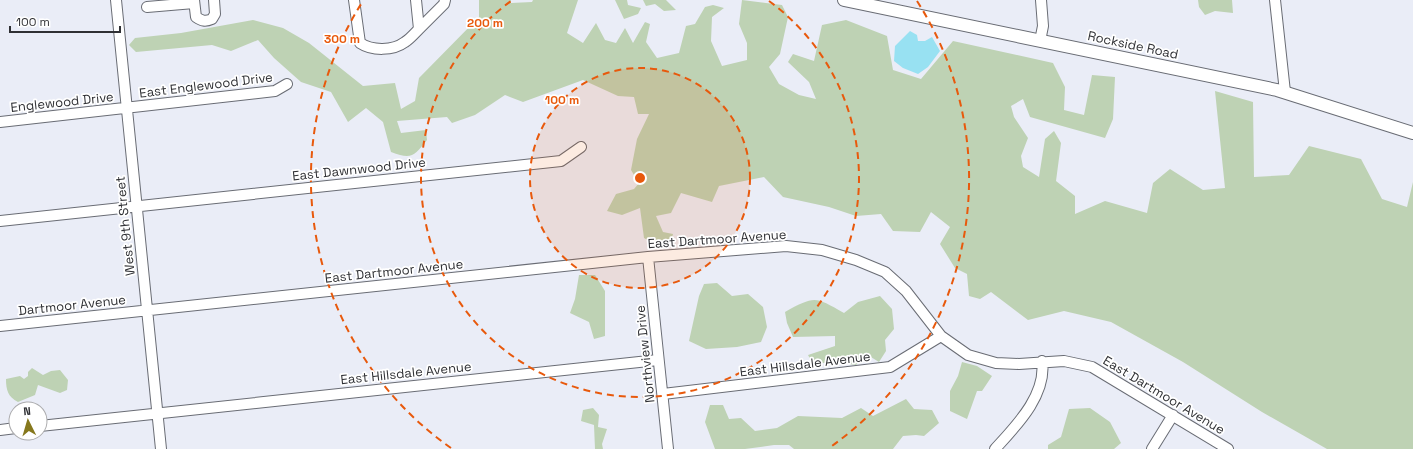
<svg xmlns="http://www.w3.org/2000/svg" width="1413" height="449" font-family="'Space Grotesk',sans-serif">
<rect width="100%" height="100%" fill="#eaedf7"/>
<path fill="#bed2b4" d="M 479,0 L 511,0 L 511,3 L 532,2 L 533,0 L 578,0 L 567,33 L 583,43 L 596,23 L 605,40 L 616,43 L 625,28 L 633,43 L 645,22 L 650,24 L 646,42 L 657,58 L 679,53 L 686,26 L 695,24 L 705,7 L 713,5 L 724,8 L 712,17 L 711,41 L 722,66 L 747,60 L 747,43 L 739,24 L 742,0 L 782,5 L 788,17 L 780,54 L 769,67 L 779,84 L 799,95 L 816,99 L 809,82 L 788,62 L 793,54 L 814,61 L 822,25 L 846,20 L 887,36 L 893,70 L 921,79 L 953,41 L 1053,63 L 1065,87 L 1064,110 L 1084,115 L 1092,75 L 1115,77 L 1113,119 L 1105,138 L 1030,117 L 1023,99 L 1011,106 L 1014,117 L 1028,138 L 1021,156 L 1023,167 L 1039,177 L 1045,139 L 1054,131 L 1061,143 L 1056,181 L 1075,196 L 1075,214 L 1105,201 L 1147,213 L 1153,183 L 1170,169 L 1203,190 L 1225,188 L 1215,91 L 1253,102 L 1254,177 L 1289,175 L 1309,146 L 1361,159 L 1382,199 L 1407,207 L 1413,182 L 1413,449 L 1327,449 L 1262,412 L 1183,362 L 1111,322 L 1064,311 L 1028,320 L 991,292 L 980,299 L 969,296 L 967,274 L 955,268 L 940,244 L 950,227 L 931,212 L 920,232 L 893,231 L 881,214 L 856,216 L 829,207 L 783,197 L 764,177 L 719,186 L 712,202 L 681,193 L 671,213 L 656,216 L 663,232 L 673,234 L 671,241 L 660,247 L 644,238 L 640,208 L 622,215 L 607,211 L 616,194 L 634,189 L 639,183 L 631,170 L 637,139 L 649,114 L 638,114 L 634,97 L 618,96 L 583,80 L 523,102 L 505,95 L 475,115 L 452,123 L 447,117 L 397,121 L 401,133 L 426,130 L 427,140 C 414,156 412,160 391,152 L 383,122 L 366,108 L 348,122 L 331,92 L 301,82 L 274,58 L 258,40 L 231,51 L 212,45 L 136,52 L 129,45 L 135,38 L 181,33 L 253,20 L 283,28 L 309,43 L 363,86 L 395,83 L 401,109 L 415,101 L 419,78 L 479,17 Z
M 615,0 L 627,0 L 628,5 L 641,8 L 638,14 L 624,19 Z
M 643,0 L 666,0 L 676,10 L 664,11 L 655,4 L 646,6 Z
M 1198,0 L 1232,0 L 1233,13 L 1215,11 L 1205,15 L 1199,7 Z
M 579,275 L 595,275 L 605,291 L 605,336 L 594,339 L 589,322 L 570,313 L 575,299 Z
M 717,283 L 732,296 L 748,294 L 763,307 L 767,327 L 761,342 L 737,347 L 706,349 L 689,341 L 699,296 L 704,284 Z
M 880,296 L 892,309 L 894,329 L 885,340 L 886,351 L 879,362 L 866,354 L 856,365 L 834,362 L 813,364 L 808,355 L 835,346 L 835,336 L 793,337 L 787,323 L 785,312 C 816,295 815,297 844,313 L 858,302 Z
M 962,362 L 977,366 L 992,376 L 982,391 L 977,391 L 967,419 L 950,411 L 950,391 L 958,376 Z
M 32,368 L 43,375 L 51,371 L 60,370 L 68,380 L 67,390 L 60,393 L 38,385 L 35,395 L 18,402 C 8,397 6,390 6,379 L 20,376 L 24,379 L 28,376 L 28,372 Z
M 906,399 L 914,409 L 932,410 L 939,423 L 924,436 L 916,435 L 903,436 L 893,449 L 794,449 L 789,445 L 774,445 L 745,449 L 715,449 L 705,422 L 710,405 L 723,405 L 729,419 L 741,418 L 755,431 L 777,428 L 798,416 L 842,418 L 861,408 L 873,416 Z
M 593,408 L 599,415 L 598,427 L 607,429 L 602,444 L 603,449 L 595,449 L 594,425 L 581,421 L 583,410 Z
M 1090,408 L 1110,422 L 1121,443 L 1114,449 L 1048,449 L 1048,445 L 1061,437 L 1069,409 Z"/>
<path fill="#98e1f2" d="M 910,31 L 917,35 L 918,41 L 925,41 L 932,37 L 940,51 L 928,67 L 918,74 L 903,68 L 894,61 L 895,46 Z"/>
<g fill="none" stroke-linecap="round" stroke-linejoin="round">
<defs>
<path id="minor" d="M 116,0 L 161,449
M 194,0 L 196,17 C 202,21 205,22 212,19 L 215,14 L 214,0
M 354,0 L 360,43 C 372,51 393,51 405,42 C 410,39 415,33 419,29 L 416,0
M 1275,0 L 1285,92
M 147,7 L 194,3
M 419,29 L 444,4 L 445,0
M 1040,41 L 1043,26 L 1041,0
M 0,122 L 275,91 L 287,84
M 0,221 L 561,161 L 581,147
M 648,257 L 668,449
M 0,326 L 648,257 L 786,246 L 822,250 L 856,260 L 885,272 L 906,291 L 941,336 L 968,355 L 996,363 L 1019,364 L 1064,361 L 1092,367 L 1228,449
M 663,394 L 890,367 L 941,336
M 40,426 L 658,360
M 0,430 L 16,428
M 995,449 C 1016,426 1047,395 1042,361
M 1152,449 L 1173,415"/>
<path id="major" d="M 844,0 L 1277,90 L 1413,133"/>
</defs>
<use href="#minor" stroke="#696c74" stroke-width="12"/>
<use href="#major" stroke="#696c74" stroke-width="14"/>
<use href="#minor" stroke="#fff" stroke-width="10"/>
<use href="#major" stroke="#fff" stroke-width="12"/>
</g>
<circle cx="640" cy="178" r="110" fill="#e8590c" fill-opacity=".12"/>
<g fill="none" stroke="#e8590c" stroke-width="2" stroke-dasharray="7 5">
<circle cx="640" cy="178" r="110"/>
<path d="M769 1A219 219 0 1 1 511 1"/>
<path d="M451 448A329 329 0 0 1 363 1M917 1A329 329 0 0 1 829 448"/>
</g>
<g text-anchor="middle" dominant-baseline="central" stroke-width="3.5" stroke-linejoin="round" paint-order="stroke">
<g font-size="13" fill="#2f3034" stroke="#fff">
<text transform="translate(1133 45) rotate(12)">Rockside Road</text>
<text transform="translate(206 85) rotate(-7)">East Englewood Drive</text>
<text transform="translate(62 102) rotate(-6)">Englewood Drive</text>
<text transform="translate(359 169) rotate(-6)">East Dawnwood Drive</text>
<text transform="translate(125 226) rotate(-96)">West 9th Street</text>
<text transform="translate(717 239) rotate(-4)">East Dartmoor Avenue</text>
<text transform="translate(394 271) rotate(-6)">East Dartmoor Avenue</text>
<text transform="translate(72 305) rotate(-6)">Dartmoor Avenue</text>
<text transform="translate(645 354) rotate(-96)">Northview Drive</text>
<text transform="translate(805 364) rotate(-7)">East Hillsdale Avenue</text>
<text transform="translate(406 373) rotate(-6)">East Hillsdale Avenue</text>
<text transform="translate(1164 395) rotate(31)">East Dartmoor Avenue</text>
</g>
</g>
<circle cx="640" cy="178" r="6" fill="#e8590c" stroke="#fff" stroke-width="2"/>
<g font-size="12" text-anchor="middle" font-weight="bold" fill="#e8590c" stroke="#fff" stroke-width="3.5" stroke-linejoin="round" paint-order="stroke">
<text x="485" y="27">200 m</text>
<text x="342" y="43">300 m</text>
<text x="562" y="104">100 m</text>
</g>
<g transform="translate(28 421) rotate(355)"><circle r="19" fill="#ffffff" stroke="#acacae"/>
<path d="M0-3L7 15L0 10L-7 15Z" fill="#86781d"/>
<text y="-6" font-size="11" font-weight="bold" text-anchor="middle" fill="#2f3034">N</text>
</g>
<path d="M10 26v6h110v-6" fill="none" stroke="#2f3034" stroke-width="2"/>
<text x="16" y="26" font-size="12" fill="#2f3034" stroke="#ffffff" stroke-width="3" paint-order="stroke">100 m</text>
</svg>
